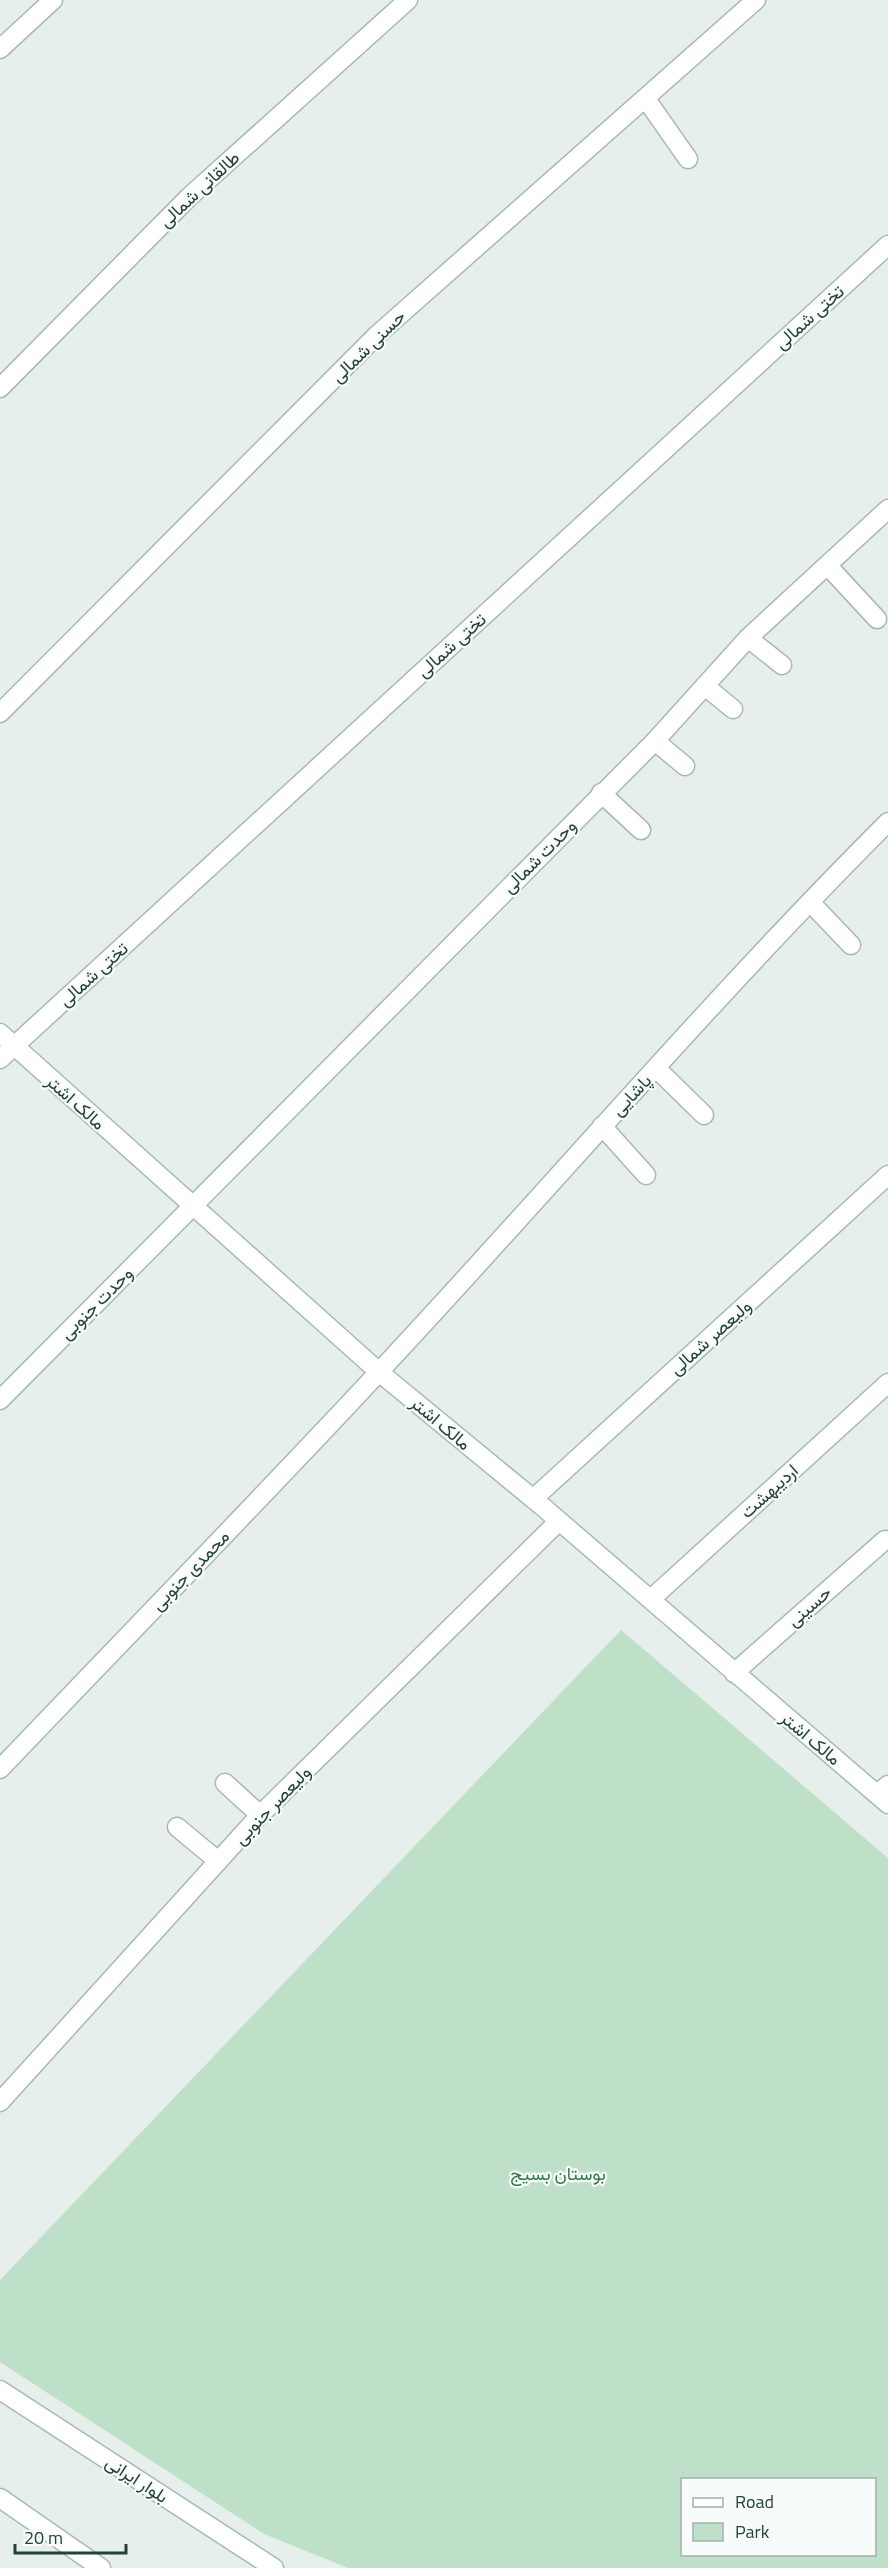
<svg xmlns="http://www.w3.org/2000/svg" width="888" height="2568" font-family="'Titillium Web',Vazirmatn,sans-serif">
<rect width="100%" height="100%" fill="#e6efeb"/>
<path fill="#bfe0c8" fill-rule="evenodd" d="M 621,1630 L 888,1858 L 888,2568 L 348,2568 L 264,2534 L 0,2362 L 0,2280 ZM 682,2480 L 874,2480 L 874,2554 L 682,2554 Z"/>
<g fill="none" stroke-linecap="round" stroke-linejoin="round">
<defs>
<path id="lane" d="M 646,99 L 688,159
M 828,566 L 877,619
M 748,638 L 782,665
M 705,686 L 733,709
M 655,741 L 685,766
M 601,793 L 641,830
M 810,902 L 851,945
M 656,1068 L 704,1115
M 602,1126 L 646,1175
M 225,1783 L 260,1815
M 177,1827 L 218,1861"/>
<path id="street" d="M 0,49 L 53,0
M 0,388 L 189,197 L 408,0
M 0,713 L 377,335 L 756,0
M 0,1059 L 888,245
M 0,1400 L 655,741 L 748,638 L 888,509
M 533,1499 L 888,1175
M 651,1599 L 888,1383
M 734,1673 L 885,1540
M 0,1769 C 126,1637 254,1506 378,1373 C 549,1190 711,999 888,822
M 877,1794 L 888,1785
M 0,2102 L 260,1815 L 559,1521"/>
<path id="secondary" d="M 0,1033 L 379,1372 L 543,1507 L 888,1804
M 0,2390 L 274,2568
M 0,2498 L 101,2568"/>
</defs>
<use href="#lane" stroke="#a8b8b2" stroke-width="21"/>
<use href="#street" stroke="#a8b8b2" stroke-width="21"/>
<use href="#secondary" stroke="#a4bbb3" stroke-width="21"/>
<use href="#lane" stroke="#fff" stroke-width="18"/>
<use href="#street" stroke="#fff" stroke-width="18"/>
<use href="#secondary" stroke="#fff" stroke-width="18"/>
</g>
<g text-anchor="middle" dominant-baseline="central" stroke-width="4.5" stroke-linejoin="round" paint-order="stroke">
<g font-size="18" fill="#24423a" stroke="#f7fbf9">
<text transform="translate(199 189) rotate(-43)">طالقانی شمالی</text>
<text transform="translate(809 317) rotate(-42)">تختی شمالی</text>
<text transform="translate(368 346) rotate(-44)">حسنی شمالی</text>
<text transform="translate(451 645) rotate(-42)">تختی شمالی</text>
<text transform="translate(539 856) rotate(-45)">وحدت شمالی</text>
<text transform="translate(93 974) rotate(-42)">تختی شمالی</text>
<text transform="translate(631 1095) rotate(-47)">پاشایی</text>
<text transform="translate(76 1102) rotate(42)">مالک اشتر</text>
<text transform="translate(96 1303) rotate(-45)">وحدت جنوبی</text>
<text transform="translate(710 1337) rotate(-42)">ولیعصر شمالی</text>
<text transform="translate(441 1423) rotate(40)">مالک اشتر</text>
<text transform="translate(769 1491) rotate(-42)">اردیبهشت</text>
<text transform="translate(190 1570) rotate(-46)">محمدی جنوبی</text>
<text transform="translate(809 1606) rotate(-41)">حسینی</text>
<text transform="translate(811 1738) rotate(40)">مالک اشتر</text>
<text transform="translate(272 1805) rotate(-46)">ولیعصر جنوبی</text>
<text transform="translate(137 2479) rotate(33)">بلوار ایرانی</text>
</g>
<g font-size="18" fill="#2d7a4b" stroke="#f7fbf9">
<text x="558" y="2173">بوستان بسیج</text>
</g>
</g>
<rect x="681" y="2478" width="195" height="78" fill="#f7fbf9" stroke="#a3b1ad" stroke-width="1.5"/>
<rect x="693" y="2498" width="30" height="9" fill="#ffffff" stroke="#a3b1ad" stroke-width="1.5"/>
<text x="735" y="2508" font-size="18" fill="#24423a">Road</text>
<rect x="693" y="2523" width="30" height="18" fill="#bfe0c8" stroke="#a3b1ad" stroke-width="1.5"/>
<text x="735" y="2538" font-size="18" fill="#24423a">Park</text>
<path d="M15 2544v9h111v-9" fill="none" stroke="#24423a" stroke-width="3"/>
<text x="24" y="2544" font-size="18" fill="#24423a" stroke="#f7fbf9" stroke-width="4.5" paint-order="stroke">20 m</text>
</svg>
